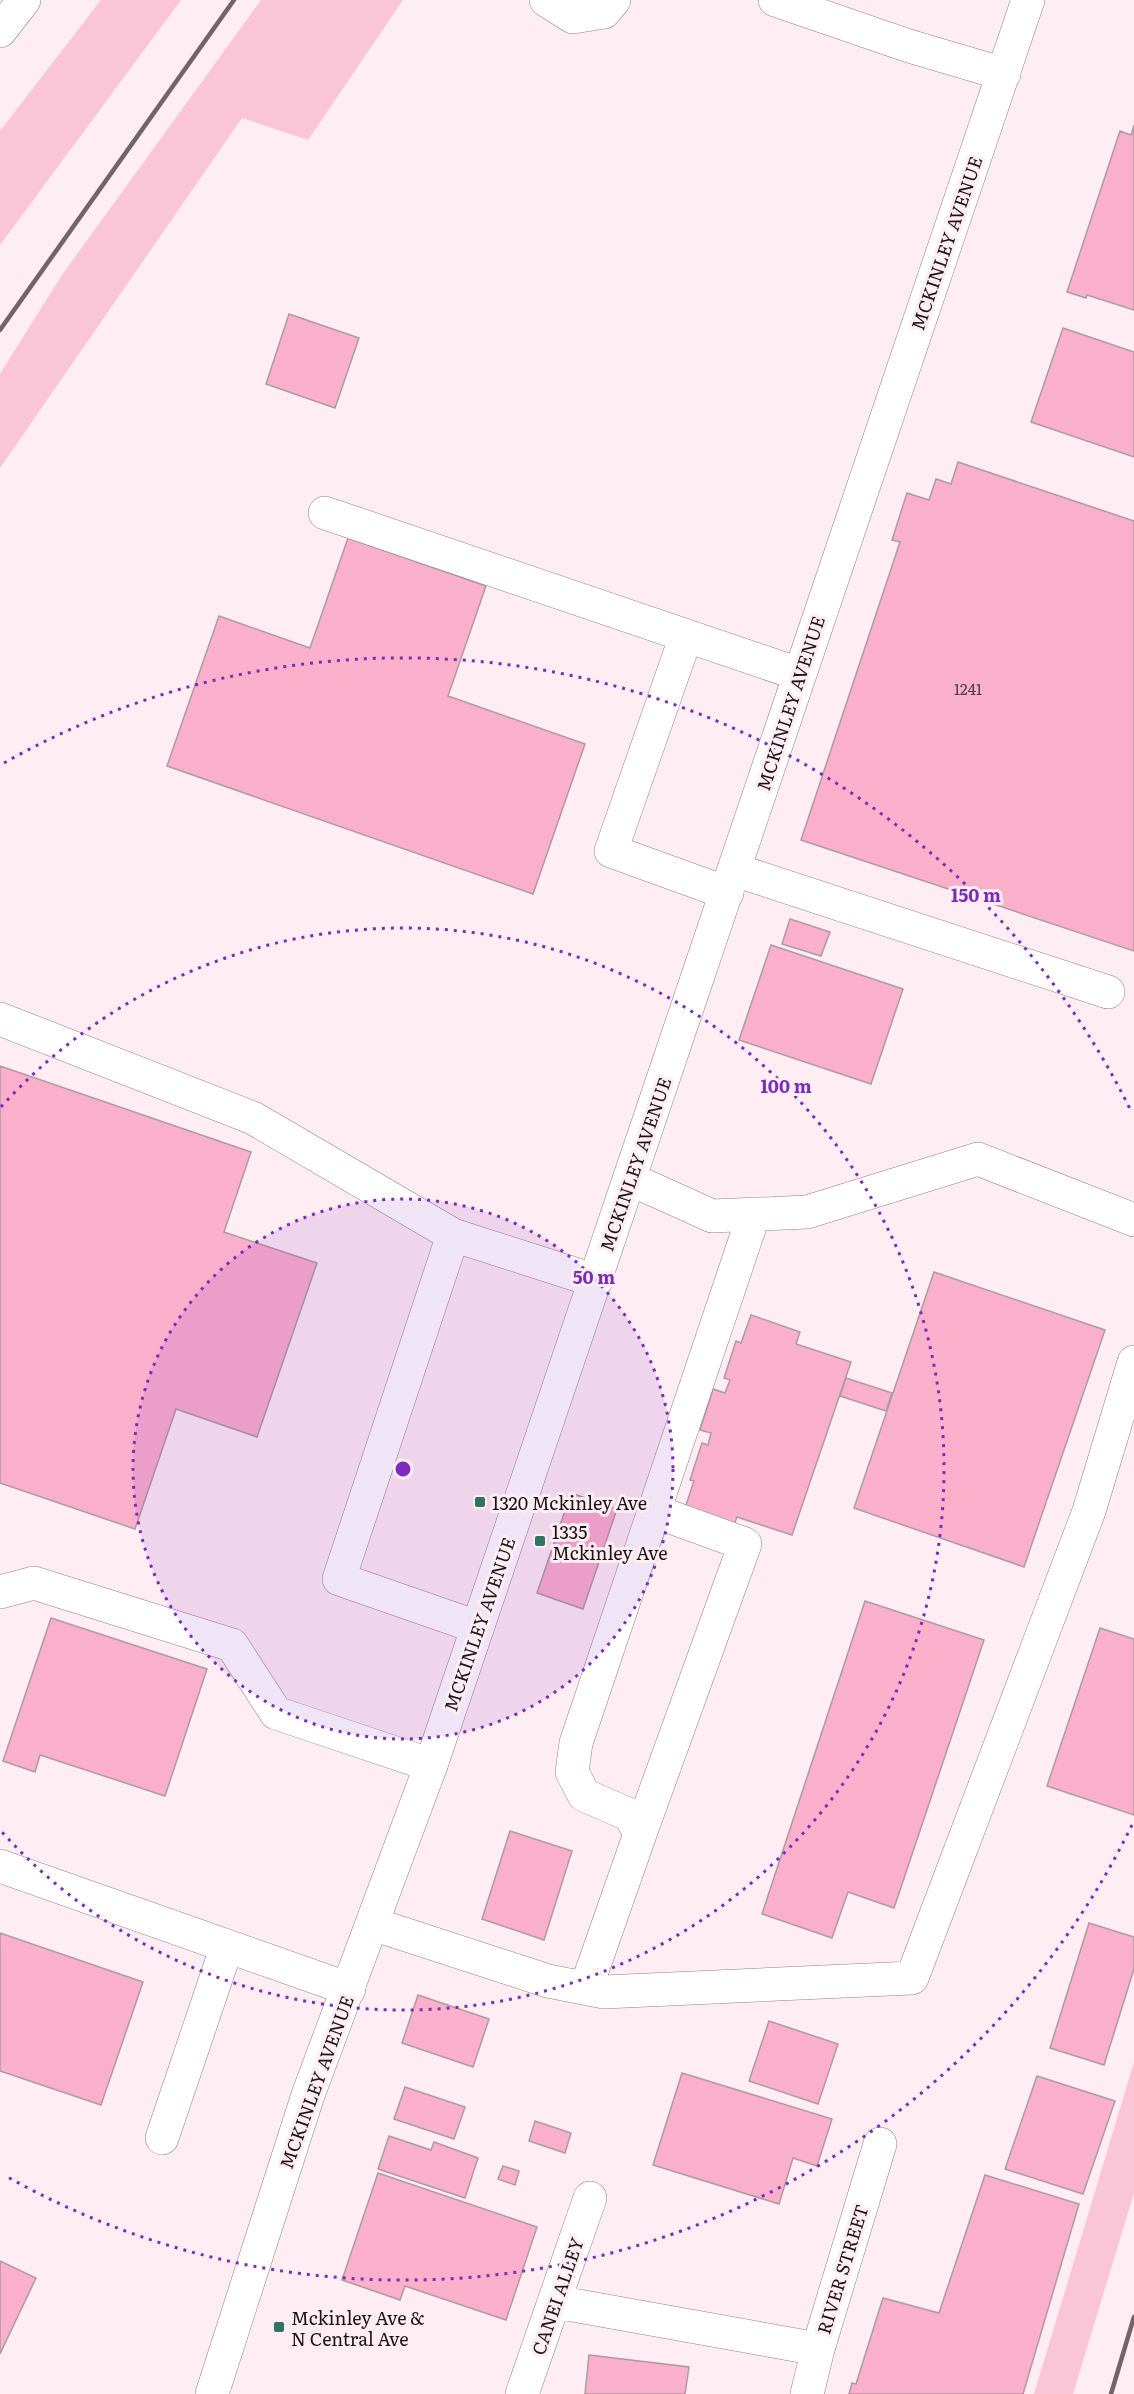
<svg xmlns="http://www.w3.org/2000/svg" width="1134" height="2394" font-family="Literata,serif">
<rect width="100%" height="100%" fill="#feedf3"/>
<path fill="#f9c5d7" d="M 101,0 L 181,0 L 0,245 L 0,131 Z
M 261,0 L 403,0 L 308,140 L 242,118 L 0,468 L 0,374 L 62,275 Z
M 1134,2062 L 1134,2193 L 1073,2394 L 1034,2394 Z"/>
<path fill="#faafcb" stroke="#ad9ba1" stroke-width="1.5" d="M 1134,125 L 1134,310 L 1087,295 L 1086,298 L 1067,292 L 1120,131 L 1131,135 Z
M 289,314 L 359,338 L 335,408 L 266,384 Z
M 1063,328 L 1134,352 L 1134,457 L 1031,422 Z
M 958,462 L 1134,521 L 1134,951 L 801,840 L 900,542 L 892,540 L 907,493 L 929,500 L 936,479 L 951,484 Z
M 348,538 L 486,586 L 448,696 L 585,744 L 533,894 L 167,766 L 219,616 L 310,648 Z
M 790,919 L 830,932 L 821,956 L 782,944 Z
M 771,945 L 903,989 L 871,1084 L 739,1040 Z
M 0,1066 L 251,1152 L 224,1232 L 317,1263 L 257,1437 L 176,1409 L 135,1529 L 0,1483 Z
M 934,1272 L 1105,1330 L 1024,1567 L 854,1508 Z
M 751,1315 L 800,1332 L 796,1344 L 851,1362 L 792,1535 L 737,1517 L 733,1528 L 684,1511 L 694,1481 L 690,1480 L 702,1443 L 708,1445 L 711,1433 L 700,1430 L 713,1389 L 725,1393 L 730,1380 L 724,1378 L 736,1341 L 741,1343 Z
M 846,1378 L 892,1393 L 886,1411 L 840,1396 Z
M 571,1493 L 617,1509 L 583,1609 L 537,1593 Z
M 865,1601 L 984,1640 L 894,1908 L 848,1892 L 832,1938 L 762,1914 Z
M 51,1618 L 207,1669 L 165,1796 L 40,1755 L 35,1772 L 3,1761 Z
M 1100,1628 L 1134,1639 L 1134,1815 L 1047,1786 Z
M 510,1831 L 572,1851 L 544,1940 L 482,1919 Z
M 1089,1923 L 1134,1937 L 1134,1969 L 1104,2065 L 1050,2048 Z
M 0,1933 L 143,1982 L 101,2105 L 0,2071 Z
M 418,1995 L 489,2019 L 473,2067 L 402,2043 Z
M 769,2021 L 838,2044 L 818,2104 L 749,2081 Z
M 682,2073 L 832,2119 L 817,2166 L 793,2158 L 779,2204 L 653,2165 Z
M 1037,2076 L 1115,2101 L 1083,2194 L 1005,2169 Z
M 405,2087 L 465,2107 L 454,2139 L 394,2119 Z
M 535,2121 L 571,2133 L 565,2153 L 529,2141 Z
M 389,2136 L 431,2150 L 434,2142 L 478,2158 L 465,2198 L 378,2169 Z
M 503,2166 L 519,2171 L 515,2185 L 498,2179 Z
M 378,2173 L 537,2227 L 506,2320 L 405,2286 L 400,2300 L 342,2280 Z
M 985,2175 L 1079,2204 L 1023,2394 L 849,2394 L 852,2383 L 856,2384 L 883,2298 L 939,2313 Z
M 0,2261 L 36,2278 L 0,2354 Z
M 589,2355 L 689,2367 L 685,2394 L 585,2394 Z"/>
<g fill="none" stroke-linecap="round" stroke-linejoin="round">
<defs>
<path id="minor" d="M 546,0 L 573,17 L 604,12 L 614,0
M 775,0 L 909,46 L 1004,74
M 325,513 L 799,674
M 686,636 L 611,851 L 727,893
M 735,870 L 1108,992
M 0,1019 L 253,1118 L 453,1235
M 630,1179 L 712,1216 L 807,1212 L 978,1159 L 1134,1220
M 0,1592 L 34,1583 L 232,1645 L 276,1713 L 431,1765
M 477,1627 L 339,1579 L 453,1235 L 596,1281
M 640,1834 L 745,1544 L 654,1511
M 0,1866 L 349,1989
M 373,1924 L 548,1981 L 604,1992 L 912,1978 L 1089,1511 L 1134,1362
M 586,1988 L 640,1834 L 630,1815 L 584,1795 L 572,1772 L 576,1743 L 754,1214
M 162,2138 L 227,1946
M 556,2302 L 818,2349
M 522,2394 L 590,2198
M 807,2394 L 818,2349 L 880,2144"/>
<path id="major" d="M 212,2394 L 308,2095 L 431,1765 L 1028,0"/>
<path id="highway" d="M 0,31 L 24,0"/>
</defs>
<use href="#minor" stroke="#928086" stroke-width="34"/>
<use href="#major" stroke="#928086" stroke-width="34"/>
<use href="#highway" stroke="#928086" stroke-width="34"/>
<use href="#minor" stroke="#fff" stroke-width="33"/>
<use href="#major" stroke="#fff" stroke-width="33"/>
<use href="#highway" stroke="#fff" stroke-width="33"/>
<path stroke="#706569" stroke-width="4.5" d="M 0,330 L 234,0
M 1111,2394 L 1134,2317"/>
</g>
<circle cx="403" cy="1469" r="270" fill="#7b2cbf" fill-opacity=".12"/>
<g fill="none" stroke="#7b2cbf" stroke-width="3" stroke-dasharray="3 6">
<circle cx="403" cy="1469" r="270"/>
<path d="M1 1107A541 541 0 1 1 1 1831"/>
<path d="M1132 1825A811 811 0 0 1 4 2175M4 763A811 811 0 0 1 1132 1113"/>
</g>
<g fill="#327364" stroke="#feedf3" stroke-width="2">
<rect x="474" y="1496" width="12" height="12" rx="3"/>
<rect x="534" y="1535" width="12" height="12" rx="3"/>
<rect x="273" y="2321" width="12" height="12" rx="3"/>
</g>
<g text-anchor="middle" dominant-baseline="central" stroke-width="6" stroke-linejoin="round" paint-order="stroke">
<g font-size="15" fill="#533b43">
<text x="968" y="688">1241</text>
</g>
<g font-size="18" fill="#1b1416" stroke="#feedf3">
<text transform="translate(946 243) rotate(-71)">MCKINLEY AVENUE</text>
<text transform="translate(790 703) rotate(-72)">MCKINLEY AVENUE</text>
<text transform="translate(635 1164) rotate(-71)">MCKINLEY AVENUE</text>
<text transform="translate(479 1624) rotate(-71)">MCKINLEY AVENUE</text>
<text transform="translate(316 2082) rotate(-70)">MCKINLEY AVENUE</text>
<text transform="translate(842 2269) rotate(-73)">RIVER STREET</text>
<text transform="translate(557 2296) rotate(-71)">CANEI ALLEY</text>
</g>
<g font-size="18" fill="#1b1416" stroke="#feedf3" text-anchor="start">
<text x="492" y="1502">1320 Mckinley Ave</text>
<text x="552" y="1531">1335<tspan x="552" dy="21">Mckinley Ave</tspan></text>
<text x="291" y="2317">Mckinley Ave &amp;<tspan x="291" dy="21">N Central Ave</tspan></text>
</g>
</g>
<circle cx="403" cy="1469" r="9" fill="#7b2cbf" stroke="#feedf3" stroke-width="3"/>
<g font-size="18" text-anchor="middle" font-weight="bold" fill="#7b2cbf" stroke="#feedf3" stroke-width="6" stroke-linejoin="round" paint-order="stroke">
<text x="976" y="902">150 m</text>
<text x="786" y="1093">100 m</text>
<text x="594" y="1284">50 m</text>
</g>
</svg>
